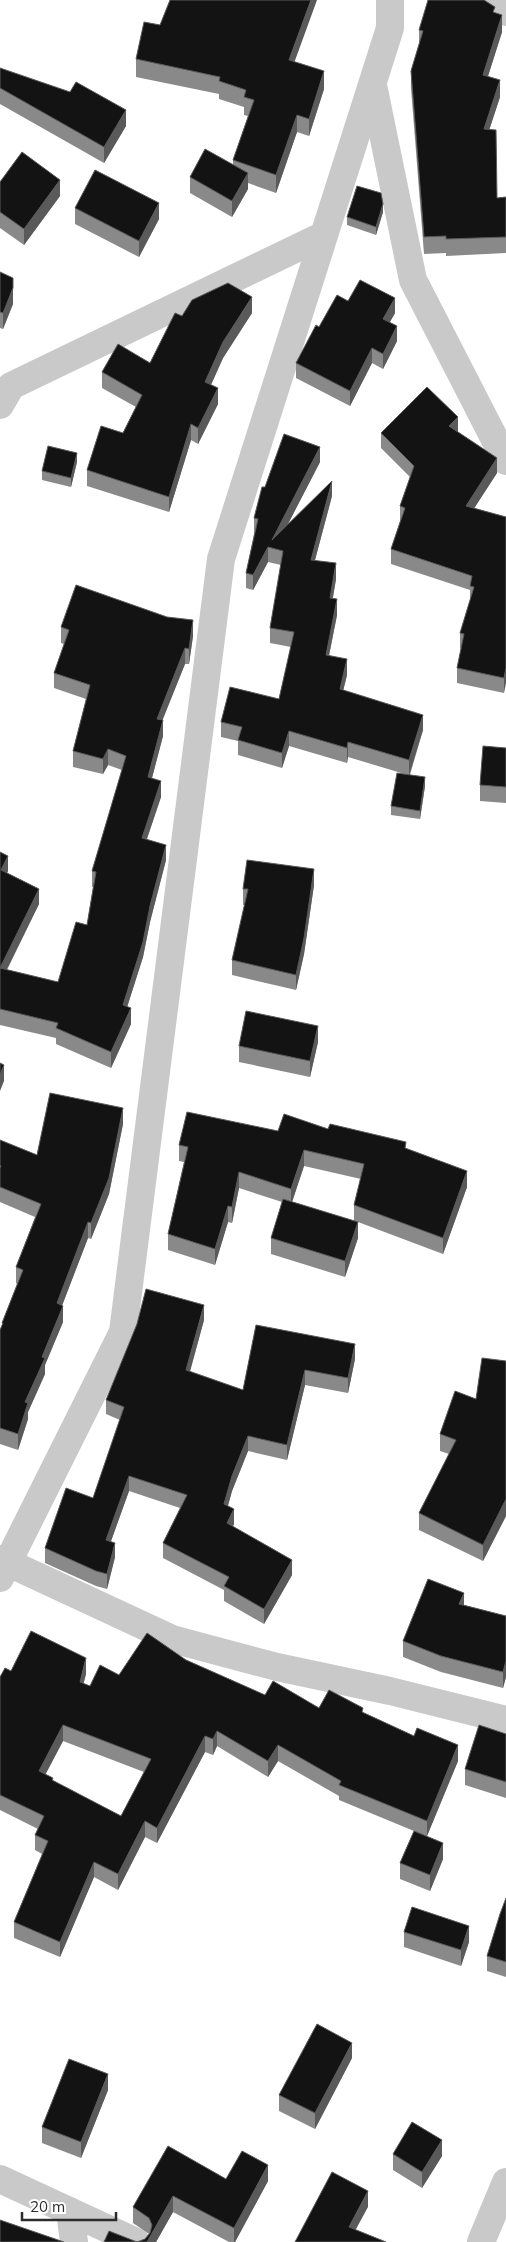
<svg xmlns="http://www.w3.org/2000/svg" width="506" height="2242" font-family="Mulish,sans-serif">
<rect width="100%" height="100%" fill="#fff"/>
<g fill="none" stroke-linecap="round" stroke-linejoin="round">
<path stroke="#c9c9c9" stroke-width="28" d="M 484,0 L 506,12
M 373,85 L 413,280 L 506,461
M 0,405 L 11,386 L 324,235
M 0,1559 L 172,1639 L 277,1667 L 390,1691 L 506,1720
M 0,1578 L 123,1332 L 221,559 L 390,28 L 390,0
M 0,2179 L 136,2242
M 70,2211 L 74,2242
M 481,2242 L 506,2182"/>
</g>
<path fill="#898989" fill-rule="evenodd" d="M 495,13 L 502,32 L 488,76 L 500,97 L 489,130 L 497,198 L 506,197 L 506,253 L 446,256 L 446,253 L 424,254 L 411,88 L 411,71 L 419,45 L 419,30 Z
M 136,59 L 294,62 L 324,89 L 309,136 L 297,132 L 276,193 L 248,183 L 248,189 L 232,217 L 190,193 L 190,177 L 233,165 L 233,160 L 248,116 L 244,115 L 244,107 L 219,99 L 219,94 L 136,77 Z
M 0,68 L 126,126 L 104,163 L 0,104 Z
M 0,182 L 60,196 L 24,245 L 0,228 Z
M 75,208 L 159,219 L 139,257 L 75,224 Z
M 383,212 L 376,235 L 347,225 L 347,217 Z
M 0,272 L 13,304 L 3,329 L 0,328 Z
M 348,301 L 395,313 L 390,322 L 397,341 L 383,369 L 372,363 L 350,406 L 296,378 L 296,363 L 319,327 Z
M 252,313 L 223,358 L 211,385 L 218,404 L 198,444 L 191,440 L 169,512 L 87,486 L 87,470 L 123,433 L 136,407 L 102,388 L 102,372 L 150,363 L 182,316 Z
M 458,432 L 497,473 L 474,508 L 506,517 L 504,693 L 457,683 L 457,668 L 461,649 L 460,648 L 460,633 L 470,600 L 470,590 L 391,564 L 391,549 L 400,521 L 400,506 L 410,477 L 381,448 L 381,433 Z
M 77,462 L 71,487 L 42,480 L 42,471 Z
M 320,462 L 288,524 L 332,496 L 315,560 L 336,579 L 333,598 L 337,615 L 329,656 L 347,675 L 343,690 L 423,730 L 410,775 L 425,786 L 420,819 L 391,815 L 391,806 L 408,775 L 348,757 L 347,763 L 289,746 L 282,768 L 238,755 L 238,741 L 221,737 L 221,722 L 279,699 L 291,647 L 270,643 L 270,628 L 281,565 L 268,562 L 253,590 L 246,588 L 246,573 L 254,534 L 254,518 L 265,487 Z
M 61,627 L 193,636 L 189,664 L 185,664 L 162,720 L 163,736 L 152,778 L 161,797 L 147,839 L 166,860 L 150,922 L 143,957 L 127,1007 L 131,1024 L 111,1068 L 56,1044 L 56,1038 L 0,1025 L 0,852 L 8,871 L 7,873 L 39,904 L 7,970 L 58,982 L 87,925 L 93,887 L 92,887 L 92,871 L 122,770 L 108,765 L 103,774 L 73,767 L 73,751 L 86,699 L 54,688 L 54,673 L 64,644 L 61,643 Z
M 506,748 L 506,803 L 480,801 L 480,785 Z
M 314,885 L 304,954 L 296,990 L 232,975 L 232,960 L 245,905 L 243,905 L 243,889 Z
M 318,1042 L 310,1077 L 239,1062 L 239,1046 Z
M 123,1124 L 109,1194 L 91,1239 L 88,1238 L 62,1305 L 63,1322 L 45,1365 L 45,1374 L 28,1412 L 28,1419 L 18,1450 L 0,1444 L 0,1330 L 2,1327 L 2,1323 L 17,1284 L 16,1283 L 16,1267 L 35,1217 L 0,1202 L 0,1140 L 37,1155 Z
M 328,1129 L 406,1148 L 467,1187 L 443,1254 L 358,1222 L 358,1238 L 345,1277 L 271,1254 L 271,1238 L 282,1202 L 239,1188 L 232,1223 L 228,1222 L 215,1265 L 168,1250 L 168,1234 L 184,1162 L 179,1161 L 179,1145 L 278,1131 ZM 304,1166 L 361,1179 L 354,1205 L 354,1221 L 292,1202 Z
M 204,1320 L 190,1372 L 243,1390 L 256,1325 L 355,1359 L 348,1393 L 305,1385 L 287,1460 L 248,1451 L 232,1491 L 228,1506 L 234,1524 L 233,1526 L 292,1575 L 264,1624 L 224,1601 L 224,1590 L 163,1558 L 163,1543 L 180,1508 L 129,1491 L 111,1541 L 115,1557 L 107,1589 L 96,1586 L 45,1563 L 45,1548 L 93,1498 L 120,1420 L 106,1414 L 106,1400 Z
M 506,1361 L 506,1516 L 483,1561 L 419,1530 L 419,1513 L 449,1454 L 440,1451 L 440,1434 L 476,1399 Z
M 464,1605 L 506,1616 L 506,1677 L 503,1688 L 441,1672 L 403,1657 L 403,1641 Z
M 186,1660 L 265,1695 L 319,1708 L 363,1713 L 458,1761 L 427,1836 L 443,1859 L 430,1891 L 400,1879 L 400,1863 L 414,1831 L 339,1800 L 339,1796 L 278,1761 L 268,1777 L 217,1746 L 213,1755 L 205,1752 L 157,1843 L 145,1837 L 118,1890 L 94,1877 L 60,1957 L 14,1938 L 14,1922 L 42,1854 L 35,1850 L 35,1835 L 38,1829 L 0,1810 L 0,1677 L 11,1671 L 86,1674 L 83,1684 L 90,1686 L 119,1675 ZM 63,1741 L 144,1772 L 121,1816 L 53,1781 L 45,1774 Z
M 506,1734 L 506,1798 L 465,1785 L 465,1769 Z
M 506,1898 L 506,1977 L 487,1971 L 487,1956 Z
M 404,1932 L 469,1942 L 461,1966 L 404,1947 Z
M 352,2058 L 315,2129 L 279,2111 L 279,2095 Z
M 108,2090 L 81,2158 L 42,2143 L 42,2127 Z
M 393,2154 L 442,2156 L 422,2188 L 393,2170 Z
M 226,2179 L 268,2181 L 235,2242 L 229,2242 L 173,2212 L 156,2242 L 104,2242 L 137,2242 L 145,2239 L 149,2234 L 133,2223 L 133,2207 Z"/>
<path fill="#5a5a5a" d="M 311,0 L 317,0 L 289,77 L 289,60 Z
M 502,15 L 502,32 L 483,92 L 483,75 Z
M 324,71 L 324,89 L 309,136 L 309,119 Z
M 500,80 L 500,97 L 484,146 L 484,129 Z
M 126,110 L 126,126 L 104,163 L 104,147 Z
M 297,115 L 297,132 L 276,193 L 276,175 Z
M 248,173 L 248,189 L 232,217 L 232,201 Z
M 60,180 L 60,196 L 24,245 L 24,229 Z
M 159,203 L 159,219 L 139,257 L 139,241 Z
M 383,204 L 383,212 L 376,235 L 376,227 Z
M 13,288 L 13,304 L 3,329 L 3,313 Z
M 252,297 L 252,313 L 223,358 L 205,398 L 205,382 L 223,342 Z
M 395,298 L 395,313 L 383,334 L 383,319 Z
M 397,326 L 397,341 L 383,369 L 383,354 Z
M 372,348 L 372,363 L 350,406 L 350,391 Z
M 218,388 L 218,404 L 198,444 L 198,428 Z
M 458,417 L 458,432 L 449,426 Z
M 191,424 L 191,440 L 169,512 L 169,497 Z
M 320,447 L 320,462 L 275,549 L 272,540 Z
M 77,453 L 77,462 L 71,487 L 71,478 Z
M 497,458 L 497,473 L 466,521 L 466,506 Z
M 332,481 L 332,496 L 311,575 L 311,560 Z
M 268,547 L 268,562 L 253,590 L 253,575 Z
M 336,563 L 336,579 L 330,613 L 330,598 Z
M 337,599 L 337,615 L 326,670 L 326,655 Z
M 193,620 L 193,636 L 189,664 L 189,649 Z
M 185,648 L 185,664 L 157,734 L 157,719 Z
M 347,659 L 347,675 L 340,704 L 340,689 Z
M 506,668 L 506,683 L 504,693 L 504,678 Z
M 423,715 L 423,730 L 409,775 L 409,760 Z
M 163,720 L 163,736 L 148,793 L 148,777 Z
M 289,731 L 289,746 L 282,768 L 282,753 Z
M 348,742 L 348,757 L 347,763 L 347,748 Z
M 108,749 L 108,765 L 103,774 L 103,759 Z
M 425,777 L 425,786 L 420,819 L 420,811 Z
M 161,781 L 161,797 L 142,853 L 142,838 Z
M 166,845 L 166,860 L 150,922 L 143,957 L 123,1020 L 123,1005 Z
M 8,856 L 8,871 L 1,886 L 1,870 Z
M 314,869 L 314,885 L 304,954 L 296,990 L 296,975 Z
M 39,889 L 39,904 L 0,983 L 0,968 Z
M 131,1008 L 131,1024 L 111,1068 L 111,1052 Z
M 318,1026 L 318,1042 L 310,1077 L 310,1061 Z
M 4,1065 L 4,1081 L 0,1091 L 0,1075 Z
M 123,1108 L 123,1124 L 109,1194 L 91,1239 L 91,1223 Z
M 304,1150 L 304,1166 L 291,1205 L 291,1189 Z
M 467,1171 L 467,1187 L 443,1254 L 443,1238 Z
M 239,1172 L 239,1188 L 232,1223 L 232,1207 Z
M 228,1206 L 228,1222 L 215,1265 L 215,1249 Z
M 88,1222 L 88,1238 L 57,1319 L 57,1303 Z
M 358,1222 L 358,1238 L 345,1277 L 345,1261 Z
M 204,1305 L 204,1320 L 186,1385 L 186,1370 Z
M 63,1306 L 63,1322 L 45,1365 L 45,1374 L 28,1412 L 28,1419 L 18,1450 L 18,1434 L 25,1402 L 42,1357 Z
M 355,1344 L 355,1359 L 348,1393 L 348,1378 Z
M 305,1370 L 305,1385 L 287,1460 L 287,1445 Z
M 248,1436 L 248,1451 L 232,1491 L 224,1519 L 224,1504 L 232,1476 Z
M 129,1476 L 129,1491 L 106,1555 L 106,1540 Z
M 506,1499 L 506,1516 L 483,1561 L 483,1545 Z
M 234,1509 L 234,1524 L 227,1538 L 227,1523 Z
M 115,1543 L 115,1557 L 107,1589 L 107,1574 Z
M 292,1560 L 292,1575 L 264,1624 L 264,1609 Z
M 464,1593 L 464,1609 L 459,1604 Z
M 86,1658 L 86,1674 L 80,1698 L 80,1682 Z
M 506,1661 L 506,1677 L 503,1688 L 503,1672 Z
M 63,1725 L 63,1741 L 39,1787 L 39,1771 Z
M 217,1731 L 217,1746 L 213,1755 L 213,1739 Z
M 205,1736 L 205,1752 L 157,1843 L 157,1828 Z
M 278,1745 L 278,1761 L 268,1777 L 268,1761 Z
M 458,1745 L 458,1761 L 427,1836 L 427,1821 Z
M 145,1821 L 145,1837 L 118,1890 L 118,1874 Z
M 443,1843 L 443,1859 L 430,1891 L 430,1875 Z
M 94,1862 L 94,1877 L 60,1957 L 60,1942 Z
M 469,1926 L 469,1942 L 461,1966 L 461,1950 Z
M 352,2043 L 352,2058 L 315,2129 L 315,2113 Z
M 108,2074 L 108,2090 L 81,2158 L 81,2142 Z
M 442,2140 L 442,2156 L 422,2188 L 422,2172 Z
M 268,2165 L 268,2181 L 235,2242 L 234,2242 L 234,2228 Z
M 368,2191 L 368,2207 L 349,2242 L 349,2227 Z
M 173,2196 L 173,2212 L 156,2242 L 147,2242 Z"/>
<path fill="#131313" stroke="#5a5a5a" fill-rule="evenodd" d="M 170,0 L 311,0 L 289,60 L 324,71 L 309,119 L 297,115 L 276,175 L 233,160 L 254,100 L 244,97 L 246,90 L 219,81 L 220,77 L 136,59 L 144,22 L 160,25 Z
M 428,0 L 484,0 L 495,7 L 493,12 L 502,15 L 483,75 L 500,80 L 484,129 L 496,130 L 497,198 L 506,197 L 506,237 L 446,239 L 446,236 L 424,237 L 411,71 L 423,31 L 419,30 Z
M 0,68 L 70,92 L 76,82 L 126,110 L 104,147 L 0,88 Z
M 205,149 L 248,173 L 232,201 L 190,177 Z
M 22,152 L 60,180 L 24,229 L 0,212 L 0,182 Z
M 95,170 L 159,203 L 139,241 L 75,208 Z
M 357,186 L 381,193 L 383,204 L 376,227 L 347,217 Z
M 0,272 L 13,278 L 13,288 L 3,313 L 0,312 Z
M 360,280 L 395,298 L 383,319 L 397,326 L 383,354 L 372,348 L 350,391 L 296,363 L 316,325 L 319,327 L 337,295 L 348,301 Z
M 228,283 L 252,297 L 223,342 L 205,382 L 218,388 L 198,428 L 191,424 L 169,497 L 87,470 L 101,426 L 123,433 L 142,395 L 102,372 L 118,344 L 150,363 L 175,313 L 182,316 L 192,300 Z
M 427,387 L 458,417 L 449,426 L 497,458 L 466,506 L 506,517 L 506,668 L 504,678 L 457,668 L 464,634 L 460,633 L 474,587 L 470,586 L 472,576 L 391,549 L 405,508 L 400,506 L 414,466 L 381,433 Z
M 284,434 L 320,447 L 272,540 L 332,481 L 311,560 L 336,563 L 330,598 L 337,599 L 326,655 L 347,659 L 340,689 L 423,715 L 409,760 L 348,742 L 347,748 L 289,731 L 282,753 L 238,740 L 242,727 L 221,722 L 230,687 L 279,699 L 294,632 L 270,628 L 283,551 L 268,547 L 253,575 L 246,573 L 258,519 L 254,518 L 262,487 L 265,487 Z
M 48,446 L 77,453 L 71,478 L 42,471 Z
M 76,585 L 167,617 L 193,620 L 189,649 L 185,648 L 157,719 L 163,720 L 148,777 L 161,781 L 142,838 L 166,845 L 150,906 L 143,942 L 123,1005 L 131,1008 L 111,1052 L 56,1028 L 58,1023 L 0,1009 L 0,968 L 58,982 L 76,922 L 87,925 L 96,872 L 92,871 L 126,756 L 108,749 L 103,759 L 73,751 L 90,685 L 54,673 L 69,630 L 61,627 Z
M 483,746 L 506,748 L 506,787 L 480,785 Z
M 397,773 L 425,777 L 420,811 L 391,806 Z
M 0,852 L 8,856 L 1,870 L 39,889 L 0,968 Z
M 247,860 L 314,869 L 304,938 L 296,975 L 232,960 L 248,889 L 243,889 Z
M 246,1011 L 318,1026 L 310,1061 L 239,1046 Z
M 0,1063 L 4,1065 L 0,1075 Z
M 50,1093 L 123,1108 L 109,1178 L 91,1223 L 88,1222 L 57,1303 L 63,1306 L 42,1357 L 45,1358 L 25,1402 L 28,1403 L 18,1434 L 0,1428 L 0,1330 L 3,1323 L 2,1323 L 23,1270 L 16,1267 L 41,1204 L 0,1187 L 0,1168 L 1,1166 L 0,1165 L 0,1140 L 37,1155 Z
M 187,1112 L 278,1131 L 284,1114 L 328,1129 L 330,1124 L 406,1142 L 405,1148 L 467,1171 L 443,1238 L 354,1205 L 364,1164 L 304,1150 L 291,1189 L 239,1172 L 232,1207 L 228,1206 L 215,1249 L 168,1234 L 188,1147 L 179,1145 Z
M 283,1199 L 358,1222 L 345,1261 L 271,1238 Z
M 146,1289 L 204,1305 L 186,1370 L 243,1390 L 256,1325 L 355,1344 L 348,1378 L 305,1370 L 287,1445 L 248,1436 L 232,1476 L 224,1504 L 234,1509 L 227,1523 L 292,1560 L 264,1609 L 224,1586 L 229,1577 L 163,1543 L 187,1495 L 129,1476 L 106,1540 L 115,1543 L 107,1574 L 96,1571 L 45,1548 L 66,1488 L 93,1498 L 124,1407 L 106,1400 L 137,1324 Z
M 482,1358 L 506,1361 L 506,1499 L 483,1545 L 419,1513 L 456,1440 L 440,1434 L 455,1391 L 476,1399 Z
M 428,1579 L 464,1593 L 459,1604 L 506,1616 L 506,1661 L 503,1672 L 441,1656 L 403,1641 Z
M 31,1631 L 86,1658 L 80,1682 L 90,1686 L 100,1665 L 119,1675 L 147,1633 L 186,1660 L 265,1695 L 273,1681 L 319,1708 L 329,1690 L 363,1708 L 362,1712 L 414,1736 L 417,1728 L 458,1745 L 427,1821 L 339,1785 L 341,1781 L 278,1745 L 268,1761 L 217,1731 L 213,1739 L 205,1736 L 157,1828 L 145,1821 L 118,1874 L 94,1862 L 60,1942 L 14,1922 L 48,1841 L 35,1835 L 44,1816 L 0,1795 L 0,1677 L 5,1668 L 11,1671 ZM 63,1725 L 151,1759 L 121,1816 L 52,1780 L 53,1778 L 39,1771 Z
M 479,1725 L 506,1734 L 506,1782 L 465,1769 Z
M 414,1831 L 443,1843 L 430,1875 L 400,1863 Z
M 506,1898 L 506,1962 L 487,1956 L 500,1914 Z
M 412,1907 L 469,1926 L 461,1950 L 404,1932 Z
M 317,2024 L 352,2043 L 315,2113 L 279,2095 Z
M 69,2059 L 108,2074 L 81,2142 L 42,2127 Z
M 412,2122 L 442,2140 L 422,2172 L 393,2154 Z
M 168,2146 L 226,2179 L 242,2151 L 268,2165 L 234,2228 L 173,2196 L 147,2242 L 104,2242 L 109,2231 L 137,2242 L 145,2239 L 150,2233 L 152,2225 L 149,2218 L 133,2207 Z
M 332,2172 L 368,2191 L 349,2227 L 386,2242 L 295,2242 Z
M 0,2220 L 64,2242 L 0,2242 Z"/>
<path d="M22 2212v8h94v-8" fill="none" stroke="#2c2c2c" stroke-width="2.5"/>
<text x="30" y="2212" font-size="15" fill="#2c2c2c" stroke="#ffffff" stroke-width="4" paint-order="stroke">20 m</text>
</svg>
